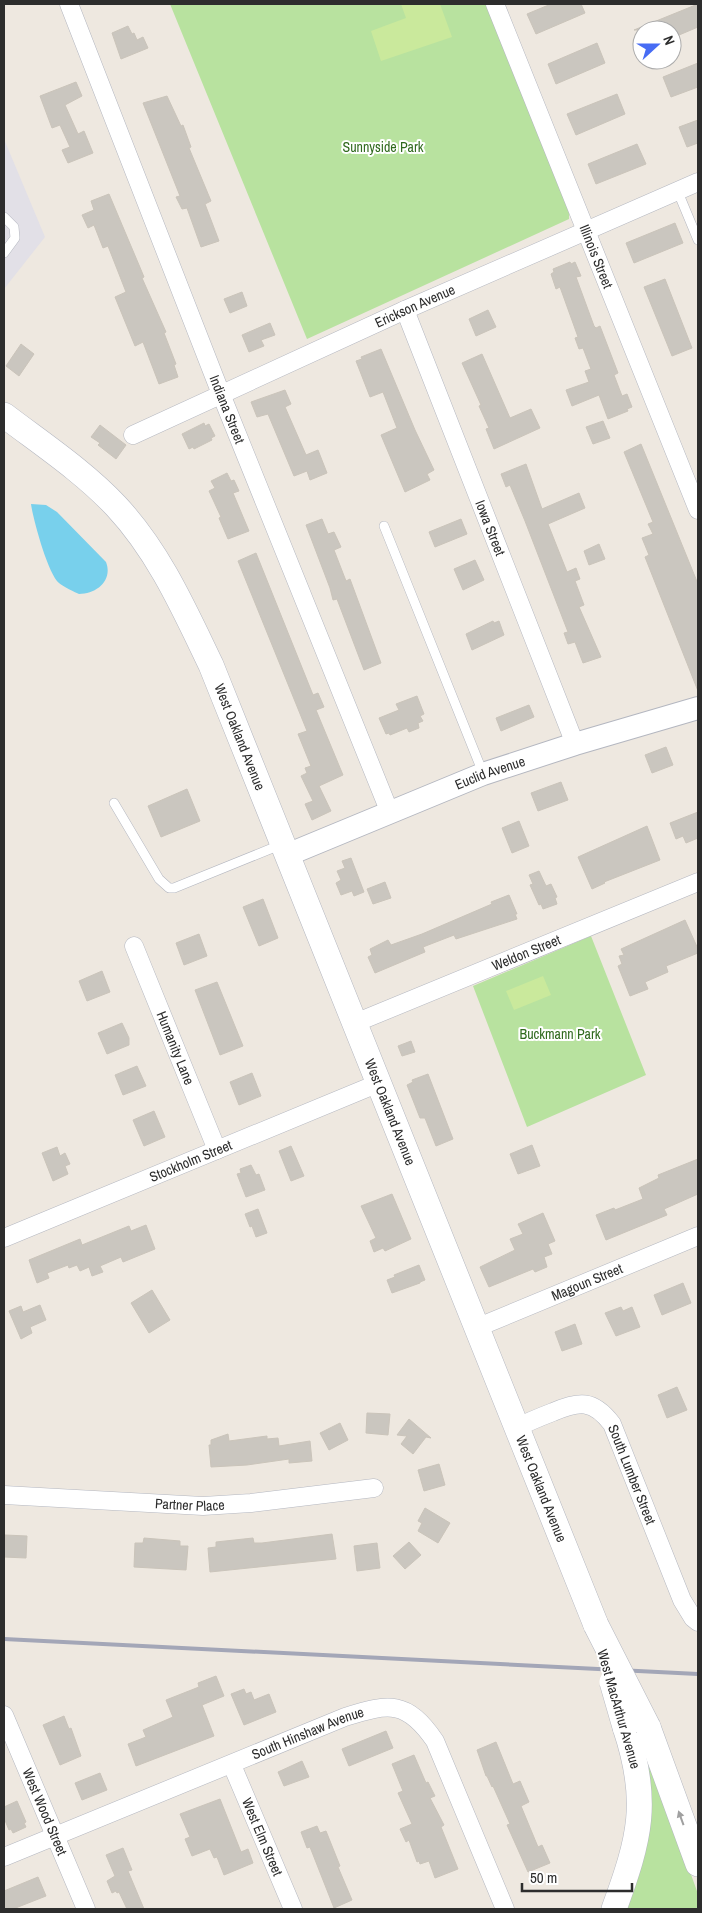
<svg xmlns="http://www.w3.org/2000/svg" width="702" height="1913" font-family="'Archivo Narrow',sans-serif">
<rect width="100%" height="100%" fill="#eee8e0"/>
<path fill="#e2e0e7" d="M 4,139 L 45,237 L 4,289 Z"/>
<path fill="#b8e29f" d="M 170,4 L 487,4 L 569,210 L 569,219 L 307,339 Z
M 591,936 L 646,1075 L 527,1127 L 473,986 Z
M 646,1758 L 664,1799 L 698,1894 L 698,1909 L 625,1909 C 645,1857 659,1815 646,1758 Z"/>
<path fill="#cae99c" d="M 401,4 L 440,4 L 452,37 L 381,61 L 371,31 L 406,18 Z
M 543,976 L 551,995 L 514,1010 L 506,991 Z"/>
<path fill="#78d0ec" d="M 31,504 L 46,505 L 57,512 L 106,562 C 113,580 97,594 79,594 C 76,593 62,586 59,583 C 48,574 33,519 31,504 Z"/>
<path fill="#cac6bf" stroke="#cac4ba" d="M 551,4 L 581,4 L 585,13 L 536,34 L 527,14 Z
M 698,4 L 698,27 L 672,38 L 672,30 L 634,30 Z
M 128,26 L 132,34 L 134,33 L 137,40 L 143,37 L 148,48 L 121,59 L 112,33 Z
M 597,43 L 605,63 L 556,84 L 548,64 Z
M 698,63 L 698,87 L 671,97 L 663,77 Z
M 76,82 L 82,96 L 65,105 L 78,134 L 84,131 L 93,153 L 68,163 L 62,150 L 70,147 L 60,125 L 52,128 L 40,96 Z
M 617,94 L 625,114 L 576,135 L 567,114 Z
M 167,96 L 181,126 L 183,125 L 191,147 L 189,148 L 211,201 L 205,204 L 219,241 L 201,247 L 187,208 L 182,209 L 176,197 L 180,196 L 143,103 Z
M 698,120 L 698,143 L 687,147 L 679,127 Z
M 637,144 L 646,164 L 596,184 L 588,164 Z
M 109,194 L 139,265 L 144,277 L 142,278 L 166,332 L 164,333 L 176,364 L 174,365 L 178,377 L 159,384 L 143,342 L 135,346 L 115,297 L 126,292 L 108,246 L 103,248 L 94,225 L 88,228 L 82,215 L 94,210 L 91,201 Z
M 675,223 L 683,243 L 634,263 L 626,243 Z
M 570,262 L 571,264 L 575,262 L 581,276 L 576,277 L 594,326 L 596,328 L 600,326 L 618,373 L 614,375 L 622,396 L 627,394 L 632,407 L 627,409 L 628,411 L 608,419 L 599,395 L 572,406 L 566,390 L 589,382 L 585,371 L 591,369 L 583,348 L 579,349 L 575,338 L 578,337 L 560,287 L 556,289 L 551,274 L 554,272 L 553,269 Z
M 665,279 L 692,348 L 672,356 L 644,287 Z
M 242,292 L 247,306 L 230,313 L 224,299 Z
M 488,310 L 496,327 L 476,336 L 469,319 Z
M 270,323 L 275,335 L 261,340 L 264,346 L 249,352 L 242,335 Z
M 21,344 L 34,354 L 19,376 L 6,366 Z
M 381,349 L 415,430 L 434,470 L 427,474 L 430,480 L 405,492 L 381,435 L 397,428 L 383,392 L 370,397 L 356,361 L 362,359 L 361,357 Z
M 482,354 L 510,418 L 531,409 L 540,428 L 494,449 L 486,429 L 489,428 L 479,406 L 481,405 L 462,363 Z
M 285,390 L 291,404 L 285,407 L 306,455 L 318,450 L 327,473 L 310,480 L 307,471 L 294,476 L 268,414 L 257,417 L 251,402 Z
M 603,421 L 610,438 L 593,444 L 586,427 Z
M 204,423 L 205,426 L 209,424 L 215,436 L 211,438 L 212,440 L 194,449 L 193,447 L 189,449 L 182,434 Z
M 100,425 L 126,445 L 116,459 L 98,445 L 100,443 L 91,437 Z
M 641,444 L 698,584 L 698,691 L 645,557 L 649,555 L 642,538 L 653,534 L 648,524 L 653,522 L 624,452 Z
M 526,464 L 542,509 L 579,493 L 585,508 L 548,524 L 567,572 L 576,568 L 580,579 L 575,581 L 584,605 L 579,607 L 601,657 L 583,663 L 575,642 L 568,644 L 564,633 L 568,632 L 525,521 L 510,485 L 506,487 L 501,474 Z
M 227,473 L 231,481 L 234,480 L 239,491 L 233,493 L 249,531 L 228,539 L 219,518 L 221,517 L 209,491 L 215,488 L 211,481 Z
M 322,519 L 328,534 L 334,532 L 341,547 L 334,550 L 346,581 L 350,579 L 381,663 L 364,670 L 337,599 L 333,600 L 330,588 L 306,525 Z
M 461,519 L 467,534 L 435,547 L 429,532 Z
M 599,544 L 605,559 L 589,565 L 584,551 Z
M 256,553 L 313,695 L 318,693 L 324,707 L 316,710 L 343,775 L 319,786 L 331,811 L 312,820 L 305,804 L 313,801 L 301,776 L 307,773 L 305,768 L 311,766 L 298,734 L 307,731 L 238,561 Z
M 475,560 L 484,580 L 463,590 L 454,569 Z
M 493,621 L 494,623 L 499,621 L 504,635 L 472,650 L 466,634 Z
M 417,696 L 424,714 L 420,716 L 423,721 L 418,723 L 419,728 L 409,732 L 407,728 L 390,735 L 389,733 L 386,734 L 379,718 L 399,710 L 396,704 Z
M 529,705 L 534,717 L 501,731 L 496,718 Z
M 666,747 L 673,765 L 652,773 L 645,755 Z
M 561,782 L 568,800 L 538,811 L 531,793 Z
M 187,789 L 200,821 L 161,837 L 148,806 Z
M 698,812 L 698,838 L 686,843 L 683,836 L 676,839 L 670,823 Z
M 519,821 L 529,846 L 512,853 L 502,828 Z
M 647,826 L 660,860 L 604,882 L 605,883 L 592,889 L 578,857 Z
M 351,858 L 364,892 L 354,896 L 352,891 L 341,895 L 336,883 L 341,880 L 337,871 L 345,868 L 342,861 Z
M 539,871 L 546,886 L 551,884 L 557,897 L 555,898 L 557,904 L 543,909 L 541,904 L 539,905 L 530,885 L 533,884 L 529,875 Z
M 385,882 L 391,898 L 373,904 L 367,889 Z
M 509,895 L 517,914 L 515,914 L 517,919 L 456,939 L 454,935 L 423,947 L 425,952 L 375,973 L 368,957 L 372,955 L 370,949 L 388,940 L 391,945 L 422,934 L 492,904 L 491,902 Z
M 263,899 L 278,938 L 259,946 L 243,907 Z
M 685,920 L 698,949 L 698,953 L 666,966 L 668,972 L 645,982 L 648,989 L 630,996 L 618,966 L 622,964 L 619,956 L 624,955 L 621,949 Z
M 199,934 L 207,956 L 184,965 L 176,943 Z
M 102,971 L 110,992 L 87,1001 L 79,981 Z
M 217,982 L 243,1046 L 220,1055 L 195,990 Z
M 122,1023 L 129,1038 L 129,1045 L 107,1054 L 98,1033 Z
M 411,1041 L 415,1052 L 402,1056 L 398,1046 Z
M 137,1066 L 146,1086 L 123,1095 L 115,1075 Z
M 252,1073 L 261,1096 L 239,1105 L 230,1082 Z
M 428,1074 L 453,1139 L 436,1146 L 425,1118 L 420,1118 L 407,1085 L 413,1082 L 412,1080 Z
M 154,1111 L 165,1137 L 144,1146 L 133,1120 Z
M 532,1145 L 540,1166 L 518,1174 L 510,1154 Z
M 291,1146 L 304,1176 L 291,1181 L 279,1151 Z
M 57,1147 L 60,1156 L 65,1153 L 70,1164 L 65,1166 L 68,1174 L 53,1181 L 42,1153 Z
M 698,1159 L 698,1194 L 664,1209 L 667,1215 L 606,1240 L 596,1215 L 614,1208 L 615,1210 L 643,1199 L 639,1188 L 659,1178 L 658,1175 Z
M 251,1165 L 256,1175 L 259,1174 L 265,1190 L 246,1197 L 237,1174 L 241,1173 L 240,1169 Z
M 392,1194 L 411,1239 L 385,1251 L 383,1248 L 374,1252 L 370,1241 L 376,1238 L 361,1206 Z
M 258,1209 L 267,1233 L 256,1237 L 252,1226 L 250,1227 L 245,1214 Z
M 543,1213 L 555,1241 L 548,1244 L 552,1254 L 544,1257 L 547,1267 L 535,1272 L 533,1269 L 489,1287 L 480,1267 L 515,1250 L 510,1239 L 523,1234 L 518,1224 Z
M 146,1225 L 155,1249 L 123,1262 L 121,1257 L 100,1266 L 103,1272 L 92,1276 L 89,1267 L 80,1271 L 77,1265 L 69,1268 L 68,1265 L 47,1273 L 49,1278 L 37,1283 L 29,1260 L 80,1239 L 82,1245 L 129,1226 L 131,1231 Z
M 419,1265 L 425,1280 L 420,1282 L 420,1283 L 392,1293 L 387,1280 L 395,1277 L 394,1275 Z
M 683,1283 L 691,1303 L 662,1315 L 654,1295 Z
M 152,1290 L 170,1320 L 149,1333 L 131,1303 Z
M 40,1305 L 46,1320 L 30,1327 L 32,1333 L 21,1339 L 9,1311 L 21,1306 L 23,1312 Z
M 621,1307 L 623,1311 L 632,1307 L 640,1327 L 616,1336 L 605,1313 Z
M 575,1324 L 582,1344 L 562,1351 L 555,1332 Z
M 677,1387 L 687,1410 L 667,1418 L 658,1395 Z
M 367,1413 L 390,1414 L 388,1435 L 366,1433 Z
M 409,1419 L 431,1438 L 426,1437 L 413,1454 L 401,1444 L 407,1436 L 397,1435 Z
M 340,1423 L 348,1440 L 329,1450 L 320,1433 Z
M 228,1434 L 229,1441 L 267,1436 L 267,1439 L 278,1438 L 279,1446 L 310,1441 L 312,1461 L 289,1463 L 289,1459 L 247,1465 L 211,1467 L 209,1445 L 211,1445 L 211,1440 Z
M 439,1464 L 445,1485 L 424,1491 L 418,1470 Z
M 425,1508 L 450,1523 L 438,1543 L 418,1531 L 422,1523 L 418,1521 Z
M 332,1534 L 336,1559 L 210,1572 L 208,1548 L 216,1547 L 216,1542 L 253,1538 L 254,1543 L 262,1543 Z
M 5,1535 L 27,1536 L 26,1558 L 4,1557 Z
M 144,1538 L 180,1541 L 180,1546 L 188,1546 L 186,1570 L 134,1567 L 135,1543 L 143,1543 Z
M 409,1542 L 421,1555 L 405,1569 L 393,1556 Z
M 377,1543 L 380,1568 L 357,1571 L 354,1546 Z
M 216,1676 L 224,1696 L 202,1705 L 214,1736 L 136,1766 L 128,1744 L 146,1737 L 143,1730 L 173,1717 L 166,1700 L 199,1687 L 198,1683 Z
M 244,1689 L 246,1694 L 251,1692 L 254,1700 L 269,1694 L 276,1712 L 244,1725 L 231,1694 Z
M 64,1716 L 69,1729 L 71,1728 L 81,1756 L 60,1765 L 43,1725 Z
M 386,1731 L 393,1748 L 349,1766 L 342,1749 Z
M 496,1742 L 513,1784 L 520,1781 L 529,1802 L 521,1806 L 538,1847 L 542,1845 L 550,1863 L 528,1872 L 507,1825 L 510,1824 L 493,1786 L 492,1787 L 487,1776 L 486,1776 L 477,1750 Z
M 414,1755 L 426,1783 L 428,1782 L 435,1796 L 430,1798 L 444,1825 L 441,1827 L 458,1869 L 435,1878 L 429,1861 L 420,1864 L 419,1861 L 417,1862 L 409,1840 L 406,1842 L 400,1829 L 412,1824 L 398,1793 L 403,1791 L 392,1764 Z
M 302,1761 L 309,1777 L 284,1786 L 278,1772 Z
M 100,1773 L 107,1790 L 82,1800 L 75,1783 Z
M 220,1799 L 241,1852 L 248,1849 L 253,1863 L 224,1875 L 217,1857 L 214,1858 L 210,1849 L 192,1856 L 185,1839 L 190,1837 L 180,1814 Z
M 17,1801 L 26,1822 L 24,1823 L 26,1827 L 13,1833 L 11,1829 L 9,1830 L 4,1818 L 4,1807 Z
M 317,1826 L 320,1833 L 326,1831 L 340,1866 L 338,1867 L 352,1900 L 334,1908 L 310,1847 L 307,1848 L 301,1832 Z
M 123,1848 L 132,1870 L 128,1871 L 144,1909 L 127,1909 L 119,1892 L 117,1893 L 116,1891 L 112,1893 L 107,1881 L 115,1876 L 106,1855 Z
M 38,1877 L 46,1896 L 13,1909 L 4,1909 L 4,1891 Z"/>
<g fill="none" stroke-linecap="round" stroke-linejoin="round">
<defs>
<path id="service" d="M 678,192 L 698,240
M 4,217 L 14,227 L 15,238 L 4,253
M 384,526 L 483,773
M 114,803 L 159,879 L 169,888 L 174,888 L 280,845"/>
<g id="minor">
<path id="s1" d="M 69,4 L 221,394 L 390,813"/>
<path id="s2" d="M 495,4 L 698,510"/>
<path id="s3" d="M 405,310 L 575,744"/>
<path id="s4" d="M 133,435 L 405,310 L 698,182"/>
<path id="s5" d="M 134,946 L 217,1150"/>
<path id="s6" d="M 355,1023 L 698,882"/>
<path id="s7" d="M 4,1238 L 379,1083"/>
<path id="s8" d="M 476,1328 L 698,1236"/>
<path id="s9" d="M 516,1428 C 528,1422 540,1417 553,1412 C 579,1401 593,1399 612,1424 L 682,1600 L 693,1618 L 698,1622"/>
<path id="s10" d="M 4,1495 L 203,1506 L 251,1503 L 374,1488"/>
<path id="s11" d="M 4,1715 L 86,1909"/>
<path id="s12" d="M 232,1765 L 293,1909"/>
<path id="s13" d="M 4,1857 L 345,1717 C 389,1703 407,1700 435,1741 L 505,1909"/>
</g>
<g id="tertiary">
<path id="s14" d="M 287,855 L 483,774 L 575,744 L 698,708"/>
</g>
<g id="secondary">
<path id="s15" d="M 4,415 C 42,444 83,471 116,506 C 159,552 184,609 211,665 L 596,1625"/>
<path d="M 648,1727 L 698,1864"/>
<path d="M 614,1909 C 640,1838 650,1801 625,1727"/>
</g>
</defs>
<use href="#service" stroke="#b4b7c0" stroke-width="10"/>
<use href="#minor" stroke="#b4b7c0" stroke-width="19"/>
<use href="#tertiary" stroke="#b4b7c0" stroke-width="24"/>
<use href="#secondary" stroke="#b4b7c0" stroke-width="26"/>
<use href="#service" stroke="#fff" stroke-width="9"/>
<use href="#minor" stroke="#fff" stroke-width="18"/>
<use href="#tertiary" stroke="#fff" stroke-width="22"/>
<use href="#secondary" stroke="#fff" stroke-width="25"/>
<path stroke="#a3a6b7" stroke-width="4" d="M 4,1639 L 698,1674"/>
<defs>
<path id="secondary-bridge" d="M 596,1625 L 648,1727
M 612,1682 L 625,1727"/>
</defs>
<use href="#secondary-bridge" stroke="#b4b7c0" stroke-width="26" stroke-linecap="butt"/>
<use href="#secondary-bridge" stroke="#fff" stroke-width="25"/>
</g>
<defs><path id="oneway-solid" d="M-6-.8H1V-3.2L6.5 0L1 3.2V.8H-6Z" transform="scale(1.25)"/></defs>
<use fill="#a0a0a0" href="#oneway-solid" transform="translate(681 1818) rotate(-110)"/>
<g text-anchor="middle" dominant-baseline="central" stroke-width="4" stroke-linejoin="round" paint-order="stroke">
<g font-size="14" fill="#306a1e" stroke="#fff">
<text x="383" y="147">Sunnyside Park</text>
<text x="560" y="1034">Buckmann Park</text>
</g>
<g font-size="14" fill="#2d2d2d" stroke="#fff">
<text stroke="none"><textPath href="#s2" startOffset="272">Illinois Street</textPath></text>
<text stroke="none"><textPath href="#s4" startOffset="310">Erickson Avenue</textPath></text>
<text stroke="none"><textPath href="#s1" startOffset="435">Indiana Street</textPath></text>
<text stroke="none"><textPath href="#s3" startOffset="234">Iowa Street</textPath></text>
<text stroke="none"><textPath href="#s15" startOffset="408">West Oakland Avenue</textPath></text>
<text stroke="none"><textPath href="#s14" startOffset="219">Euclid Avenue</textPath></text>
<text stroke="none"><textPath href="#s6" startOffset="185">Weldon Street</textPath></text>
<text stroke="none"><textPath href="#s5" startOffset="110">Humanity Lane</textPath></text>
<text stroke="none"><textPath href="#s15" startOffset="812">West Oakland Avenue</textPath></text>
<text stroke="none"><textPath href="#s7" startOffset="202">Stockholm Street</textPath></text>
<text stroke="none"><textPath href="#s8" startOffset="120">Magoun Street</textPath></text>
<text stroke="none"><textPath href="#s9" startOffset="162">South Lumber Street</textPath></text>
<text stroke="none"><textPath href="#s15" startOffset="1218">West Oakland Avenue</textPath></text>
<text stroke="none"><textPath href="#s10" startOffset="186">Partner Place</textPath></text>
<text transform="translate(619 1709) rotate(74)">West MacArthur Avenue</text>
<text stroke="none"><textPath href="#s13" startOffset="328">South Hinshaw Avenue</textPath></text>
<text stroke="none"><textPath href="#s11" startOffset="105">West Wood Street</textPath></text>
<text stroke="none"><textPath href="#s12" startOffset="78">West Elm Street</textPath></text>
</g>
</g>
<rect width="702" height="1913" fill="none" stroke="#2d2d2d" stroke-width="10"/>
<g transform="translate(657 45) rotate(69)"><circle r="24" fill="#ffffff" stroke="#ababab"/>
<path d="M0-4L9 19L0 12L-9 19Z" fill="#476cf4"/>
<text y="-8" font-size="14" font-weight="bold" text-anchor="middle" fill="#2d2d2d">N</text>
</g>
<path d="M522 1883v8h110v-8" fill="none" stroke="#2d2d2d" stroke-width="2.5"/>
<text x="530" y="1883" font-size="15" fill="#2d2d2d" stroke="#ffffff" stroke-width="4" paint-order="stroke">50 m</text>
</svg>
